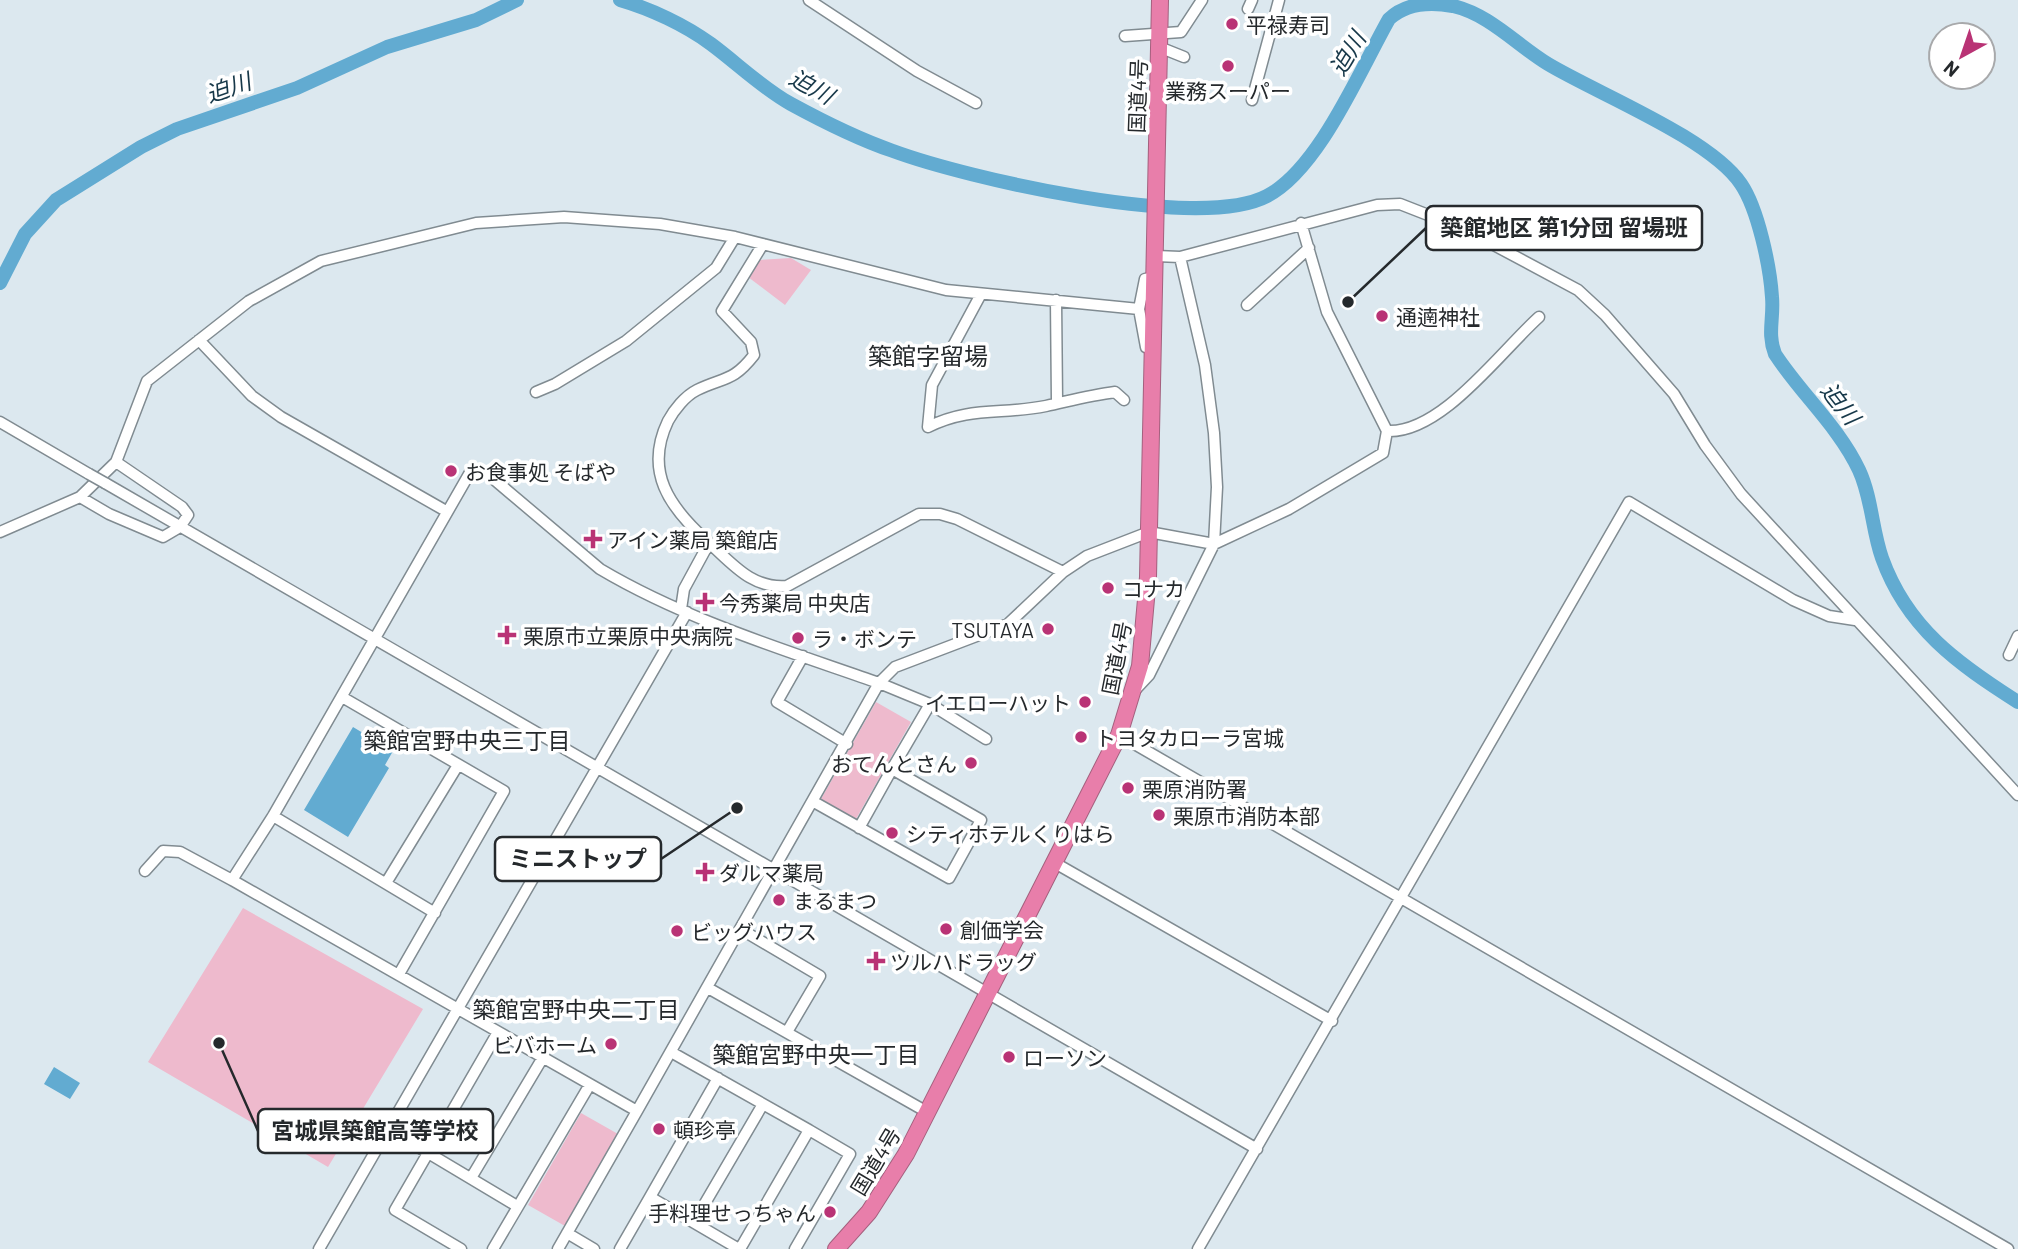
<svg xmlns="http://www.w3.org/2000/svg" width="2018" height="1249" font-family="Barlow,'Noto Sans JP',sans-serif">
<rect width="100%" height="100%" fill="#dce8ef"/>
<path fill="#eebacd" d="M 791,258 L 811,270 L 785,305 L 748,277 L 759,260 Z
M 876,702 L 911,722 L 856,819 L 821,799 Z
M 243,908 L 423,1009 L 328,1167 L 148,1062 Z
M 581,1113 L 618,1134 L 565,1226 L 528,1205 Z"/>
<path fill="#62abd1" d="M 353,727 L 393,751 L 385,765 L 389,768 L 348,837 L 304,810 Z
M 54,1067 L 80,1083 L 70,1099 L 44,1084 Z"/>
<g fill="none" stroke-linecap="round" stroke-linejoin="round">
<path stroke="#62abd1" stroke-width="14" d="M 620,0 C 651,9 685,25 711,44 C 738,64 762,88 791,104 C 824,122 858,139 893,151 C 966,178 1199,232 1267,196 C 1319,169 1360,70 1389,19 C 1406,3 1431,2 1453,6 C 1489,14 1518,46 1548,64 C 1598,94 1710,138 1741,184 C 1758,209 1770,266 1772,297 C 1774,318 1767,333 1775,354 C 1801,394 1839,427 1859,470 C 1872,498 1872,530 1882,558 C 1907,628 1958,664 2018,702
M 0,283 L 25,234 L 56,200 L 141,147 L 177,129 L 297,88 L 387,47 L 476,20 L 517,0"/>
<defs>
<path id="minor" d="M 809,0 L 917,71 L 976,103
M 1248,9 L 1252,0
M 1125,36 L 1181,32 L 1202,0
M 1159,47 L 1184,57
M 1252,100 L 1279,0
M 1140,123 L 1157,125
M 763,244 L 722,311 L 751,342 L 754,355 C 733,382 724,377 697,390 C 685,396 674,410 668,421 C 644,471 669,507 707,541 C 732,563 751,589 787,586 L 919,514 L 940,514 L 957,519 L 1063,572
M 1156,256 L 1180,257 L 1377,205 L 1400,204 L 1464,229 L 1578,290 L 1605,315 L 1674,394 L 1705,445 L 1741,494 L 2018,795
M 981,294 L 932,385 L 928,427 C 970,406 1002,415 1046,406 C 1069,401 1091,395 1115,392 L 1124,400
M 1056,300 L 1057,401
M 1247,305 L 1309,248
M 1139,309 L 1146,347 L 1154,347
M 199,340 L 252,396 L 281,417 L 446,511
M 536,392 L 555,384 L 626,341 L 716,268 L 735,237
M 0,422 L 89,474
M 1387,431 C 1441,434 1500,352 1539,317
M 105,483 L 1257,1149
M 80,497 L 109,514 L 163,537 L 180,527 L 188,515 L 182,507 L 116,462
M 0,532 L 80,497 L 116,462 L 147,381 L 249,301 L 321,261 L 476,223 L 564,217 L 660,224 L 735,237 L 946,290 L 1139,309 L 1145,279 L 1155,277
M 681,609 L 684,589 L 709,543
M 2009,655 L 2018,636
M 803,656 L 777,702 L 847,744
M 1134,691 L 1149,675 L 1214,544 L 1217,487 L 1214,433 L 1205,365 L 1180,257
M 342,697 L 504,791 L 399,974
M 930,704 L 986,739
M 1119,735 L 2008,1249
M 814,802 L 949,878 L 981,820 L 892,769 L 930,704 L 879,683 L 637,1111 L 232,880 L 273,816 L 472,469 L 490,476 L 600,569 C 686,620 785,650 879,683 L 895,667 L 1008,624 L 1063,572 L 1087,556 L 1149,532 L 1214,544 L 1289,509 L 1383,453 L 1387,431 L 1327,312 L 1301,223
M 273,816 L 435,913
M 859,828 L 892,769
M 1055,863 L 1332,1021
M 145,871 L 163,851 L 180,852 L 232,880
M 386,883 L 458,765
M 742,930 L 820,976 L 787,1032
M 708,988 L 927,1112
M 671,1052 L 809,1130 L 740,1249
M 388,1129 L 517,1206
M 471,1178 L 542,1059
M 650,1197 L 718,1078
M 694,1222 L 763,1104
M 567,1233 L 594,1249
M 319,1249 L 687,612
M 461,1249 L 395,1210 L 498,1032
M 493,1249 L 589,1086
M 558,1249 L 637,1111
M 620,1249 L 650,1197 L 739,1249
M 795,1249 L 850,1154 L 809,1130
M 1198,1249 L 1629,502 L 1793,600 L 1829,616 L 1855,620"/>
<path id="highway" d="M 836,1249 L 869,1212 L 906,1154 L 1119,735 L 1140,666 L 1148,577 L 1160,0"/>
</defs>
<use href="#minor" stroke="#808b91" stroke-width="13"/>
<use href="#highway" stroke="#a4607e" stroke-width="18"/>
<use href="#minor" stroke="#fff" stroke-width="10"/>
<use href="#highway" stroke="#e87eaa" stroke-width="16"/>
<defs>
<path id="minor-bridge" d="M 89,474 L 105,483"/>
</defs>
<use href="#minor-bridge" stroke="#808b91" stroke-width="13" stroke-linecap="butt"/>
<use href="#minor-bridge" stroke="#fff" stroke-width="10"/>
</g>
<g fill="#b93375" stroke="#fff" stroke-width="2.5">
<circle cx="1232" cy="24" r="7"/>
<circle cx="1228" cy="66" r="7"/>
<circle cx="1382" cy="316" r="7"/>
<circle cx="451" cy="471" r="7"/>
<path d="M589.5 528.5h7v7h7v7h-7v7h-7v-7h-7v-7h7z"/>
<circle cx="1108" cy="588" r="7"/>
<path d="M701.5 591.5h7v7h7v7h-7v7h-7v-7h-7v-7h7z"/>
<circle cx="1048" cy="629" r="7"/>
<path d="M503.5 624.5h7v7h7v7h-7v7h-7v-7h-7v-7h7z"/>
<circle cx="798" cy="638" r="7"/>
<circle cx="1085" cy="702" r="7"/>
<circle cx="1081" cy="737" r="7"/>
<circle cx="971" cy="763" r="7"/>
<circle cx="1128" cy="788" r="7"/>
<circle cx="1159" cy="815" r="7"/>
<circle cx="892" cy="833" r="7"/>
<path d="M701.5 861.5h7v7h7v7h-7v7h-7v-7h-7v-7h7z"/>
<circle cx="779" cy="900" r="7"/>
<circle cx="946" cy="929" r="7"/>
<circle cx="677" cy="931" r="7"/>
<path d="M872.5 950.5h7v7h7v7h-7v7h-7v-7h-7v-7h7z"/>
<circle cx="611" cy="1044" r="7"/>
<circle cx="1009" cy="1057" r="7"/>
<circle cx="659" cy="1129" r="7"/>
<circle cx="830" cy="1212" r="7"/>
</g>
<g text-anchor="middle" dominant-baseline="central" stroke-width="7" stroke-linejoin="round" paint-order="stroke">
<g font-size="21" fill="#25292c" stroke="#fff" text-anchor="start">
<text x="1246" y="24">平禄寿司</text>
<text x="1228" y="90" text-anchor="middle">業務スーパー</text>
<text x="1396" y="316">通遖神社</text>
<text x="465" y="471">お食事処 そばや</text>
<text x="607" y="539">アイン薬局 築館店</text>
<text x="1122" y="588">コナカ</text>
<text x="719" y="602">今秀薬局 中央店</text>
<text x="1034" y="629" text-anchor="end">TSUTAYA</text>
<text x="523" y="635">栗原市立栗原中央病院</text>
<text x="812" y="638">ラ・ボンテ</text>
<text x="1071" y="702" text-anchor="end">イエローハット</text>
<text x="1095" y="737">トヨタカローラ宮城</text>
<text x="957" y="763" text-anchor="end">おてんとさん</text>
<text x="1142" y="788">栗原消防署</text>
<text x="1173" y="815">栗原市消防本部</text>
<text x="906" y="833">シティホテルくりはら</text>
<text x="719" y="872">ダルマ薬局</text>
<text x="793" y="900">まるまつ</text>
<text x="960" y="929">創価学会</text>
<text x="691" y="931">ビッグハウス</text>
<text x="890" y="961">ツルハドラッグ</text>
<text x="597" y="1044" text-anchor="end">ビバホーム</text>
<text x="1023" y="1057">ローソン</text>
<text x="673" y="1129">頓珍亭</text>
<text x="816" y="1212" text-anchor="end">手料理せっちゃん</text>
</g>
<g font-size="21" fill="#25292c" stroke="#fff">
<text transform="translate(1137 96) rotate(-88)">国道4号</text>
<text transform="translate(1116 658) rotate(-79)">国道4号</text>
<text transform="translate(875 1161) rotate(-59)">国道4号</text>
</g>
<g font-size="23" font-style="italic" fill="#173849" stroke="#fff">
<text transform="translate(1347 53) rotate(-59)">迫川</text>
<text transform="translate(812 86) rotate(29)">迫川</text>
<text transform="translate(228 87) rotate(-19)">迫川</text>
<text transform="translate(1841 403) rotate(52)">迫川</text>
</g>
<g font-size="23" fill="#25292c" stroke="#fff">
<text x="467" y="740">築館宮野中央三丁目</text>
<text x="576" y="1009">築館宮野中央二丁目</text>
<text x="816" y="1054">築館宮野中央一丁目</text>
</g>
<g font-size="24" fill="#25292c" stroke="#fff">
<text x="928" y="355">築館字留場</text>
</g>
</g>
<path fill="none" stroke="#25292c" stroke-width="2.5" d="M1348 302L1426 228M737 808L661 859M219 1043L258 1131"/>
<g fill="#25292c" stroke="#fff" stroke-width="2.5">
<circle cx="1348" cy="302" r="7"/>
<circle cx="737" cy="808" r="7"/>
<circle cx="219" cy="1043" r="7"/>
</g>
<g fill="#fff" stroke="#25292c" stroke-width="2.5">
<rect x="1426" y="206" width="276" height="44" rx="7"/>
<rect x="495" y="837" width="166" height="44" rx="7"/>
<rect x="258" y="1109" width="235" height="44" rx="7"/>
</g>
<g font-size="23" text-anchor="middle" font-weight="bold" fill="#25292c">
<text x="1564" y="236">築館地区 第1分団 留場班</text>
<text x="578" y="867">ミニストップ</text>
<text x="375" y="1139">宮城県築館高等学校</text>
</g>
<g transform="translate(1962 56) rotate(220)"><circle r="33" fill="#ffffff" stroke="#a8a9ab" stroke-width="2"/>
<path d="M0-5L12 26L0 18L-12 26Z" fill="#b93375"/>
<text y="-10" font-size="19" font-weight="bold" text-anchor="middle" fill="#25292c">N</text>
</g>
</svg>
